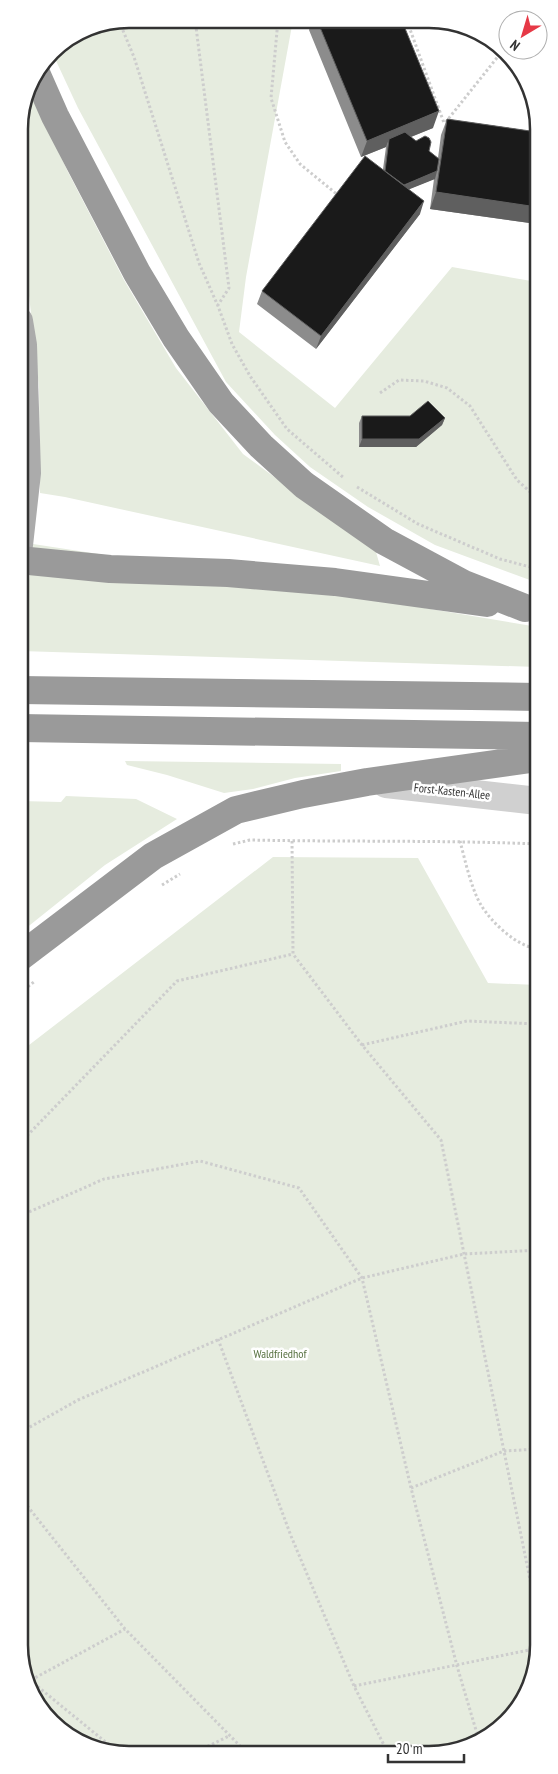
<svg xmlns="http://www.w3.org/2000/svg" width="558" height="1774" font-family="'PT Sans Narrow',sans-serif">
<rect width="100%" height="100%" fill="#fff"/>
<path fill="#e6ecdf" d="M 128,19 L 293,20 L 246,277 L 239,332 L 335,408 L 452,267 L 537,282 L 538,583 L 435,545 L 368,507 L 310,467 L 275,435 L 226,382 L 78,108 L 51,50 L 87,27 Z
M 28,85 L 68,172 L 124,280 L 176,368 L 243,454 L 376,552 L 380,566 L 65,497 L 40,493 L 39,387 L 27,277 L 19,237 L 19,121 Z
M 33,544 L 125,558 L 538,627 L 538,667 L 20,651 L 20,627 L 27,599 Z
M 125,761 L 341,764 L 341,771 L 295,778 L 253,789 L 224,793 L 167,775 L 127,765 Z
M 66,796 L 136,799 L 177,819 L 105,865 L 20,933 L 20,801 L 61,802 Z
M 273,857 L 418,858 L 488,983 L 538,985 L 539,1653 L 512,1718 L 451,1753 L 106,1753 L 51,1723 L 21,1667 L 20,1052 Z"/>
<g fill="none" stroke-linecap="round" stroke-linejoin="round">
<path stroke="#cdcdcd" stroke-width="3" stroke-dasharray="2.5 2.5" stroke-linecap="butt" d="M 195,19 L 229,288 L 218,305
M 278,20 L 271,98 L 285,142 L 300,164 L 339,196
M 119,21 L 134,57 L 199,263 L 218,306 L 232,344 L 250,376 L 287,429 L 344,478
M 407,21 L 444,123
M 449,124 L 445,123 L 504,49
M 380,393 L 399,380 L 424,381 L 447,388 L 470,406 L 517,480 L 538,499
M 357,487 L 418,524 L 500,559 L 538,569
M 292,841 L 293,954 L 362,1045 L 441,1140 L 539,1624
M 460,841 C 465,860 471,888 481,905 C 492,923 516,946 538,949
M 233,844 L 250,840 C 346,842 442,840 538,844
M 162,885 L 180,874
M 20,993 L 35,981
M 362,1045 L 467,1021 L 538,1024
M 20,1143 L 177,981 L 293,954
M 20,1216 L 104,1179 L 200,1161 L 299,1188 L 362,1278 L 411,1488 L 457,1666 L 478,1737
M 218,1339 L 291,1536 L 354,1686 L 388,1753
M 21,1432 L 78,1400 L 362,1278 L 464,1254 L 539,1250
M 411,1488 L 504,1451 L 539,1449
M 21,1498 L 125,1629 L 247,1753
M 26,1677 L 119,1753
M 31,1680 L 125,1629
M 354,1686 L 539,1648
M 194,1753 L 229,1736"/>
<path stroke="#d0d0d0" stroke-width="28" d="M 386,784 L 538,801"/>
<path stroke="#ababab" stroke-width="28" d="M 19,321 L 23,345 L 27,473 L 19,545"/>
<path stroke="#9a9a9a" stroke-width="28" d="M 36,73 L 55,116 L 137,273 L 176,338 L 221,403 L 261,446 L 304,485 L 384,541 L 464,584 L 525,608
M 19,560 L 110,569 L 228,573 L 335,582 L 487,603
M 20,690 L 538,697
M 20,728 L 538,736
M 20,957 L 153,856 L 236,810 L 303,794 L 367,782 L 538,758"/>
</g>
<path fill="#8c8c8c" d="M 313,20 L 402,21 L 433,128 L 411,137 L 438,158 L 441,135 L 447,119 L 537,132 L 537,224 L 430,209 L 434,179 L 409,189 L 420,214 L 316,349 L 257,304 L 262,291 L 383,169 L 386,147 L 361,157 L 309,30 Z
M 362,416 L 445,418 L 442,425 L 416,447 L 359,447 L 359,423 Z"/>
<path fill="#5f5f5f" d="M 439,111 L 433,128 L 388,146 L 389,139 L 386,147 L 361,157 L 367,141 Z
M 437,171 L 435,179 L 395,195 L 398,188 Z
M 436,192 L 537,207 L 537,224 L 430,209 Z
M 424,201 L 420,214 L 316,349 L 321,336 Z
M 445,418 L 442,425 L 416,447 L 359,447 L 362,439 Z"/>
<path fill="#1a1a1a" stroke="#5f5f5f" d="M 317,20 L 402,21 L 439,111 L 367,141 Z
M 447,119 L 537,132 L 537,207 L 436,192 Z
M 405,132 L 416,141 L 425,136 L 429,138 L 431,142 L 429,151 L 439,159 L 437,171 L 404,185 L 385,171 L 389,139 Z
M 365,156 L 424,201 L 321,336 L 262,291 Z
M 428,401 L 445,418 L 419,439 L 362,439 L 362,416 L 410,416 Z"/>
<g text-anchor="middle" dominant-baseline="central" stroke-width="5" stroke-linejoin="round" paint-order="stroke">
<g font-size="12" fill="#333" stroke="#fff">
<text transform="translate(452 791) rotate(6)">Forst-Kasten-Allee</text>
</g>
<g font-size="12" fill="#56703f" stroke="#fff">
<text x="280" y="1353">Waldfriedhof</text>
</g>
</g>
<path d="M0 0H558V1774H0ZM129 28H429A101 101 0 0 1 530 129V1645A101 101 0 0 1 429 1746H129A101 101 0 0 1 28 1645V129A101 101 0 0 1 129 28Z" fill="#fff" fill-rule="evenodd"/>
<path fill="none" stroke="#333" stroke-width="2.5" d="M129 28H429A101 101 0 0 1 530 129V1645A101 101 0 0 1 429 1746H129A101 101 0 0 1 28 1645V129A101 101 0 0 1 129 28Z"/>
<g transform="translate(523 35) rotate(218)"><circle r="24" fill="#ffffff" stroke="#adadad"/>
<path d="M0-4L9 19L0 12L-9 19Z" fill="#e63946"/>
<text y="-8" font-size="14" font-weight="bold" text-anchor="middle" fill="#333333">N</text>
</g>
<path d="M388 1754v8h76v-8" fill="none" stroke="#333333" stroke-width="2.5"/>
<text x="396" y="1754" font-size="15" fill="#333333" stroke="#ffffff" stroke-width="4" paint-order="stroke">20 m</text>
</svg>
